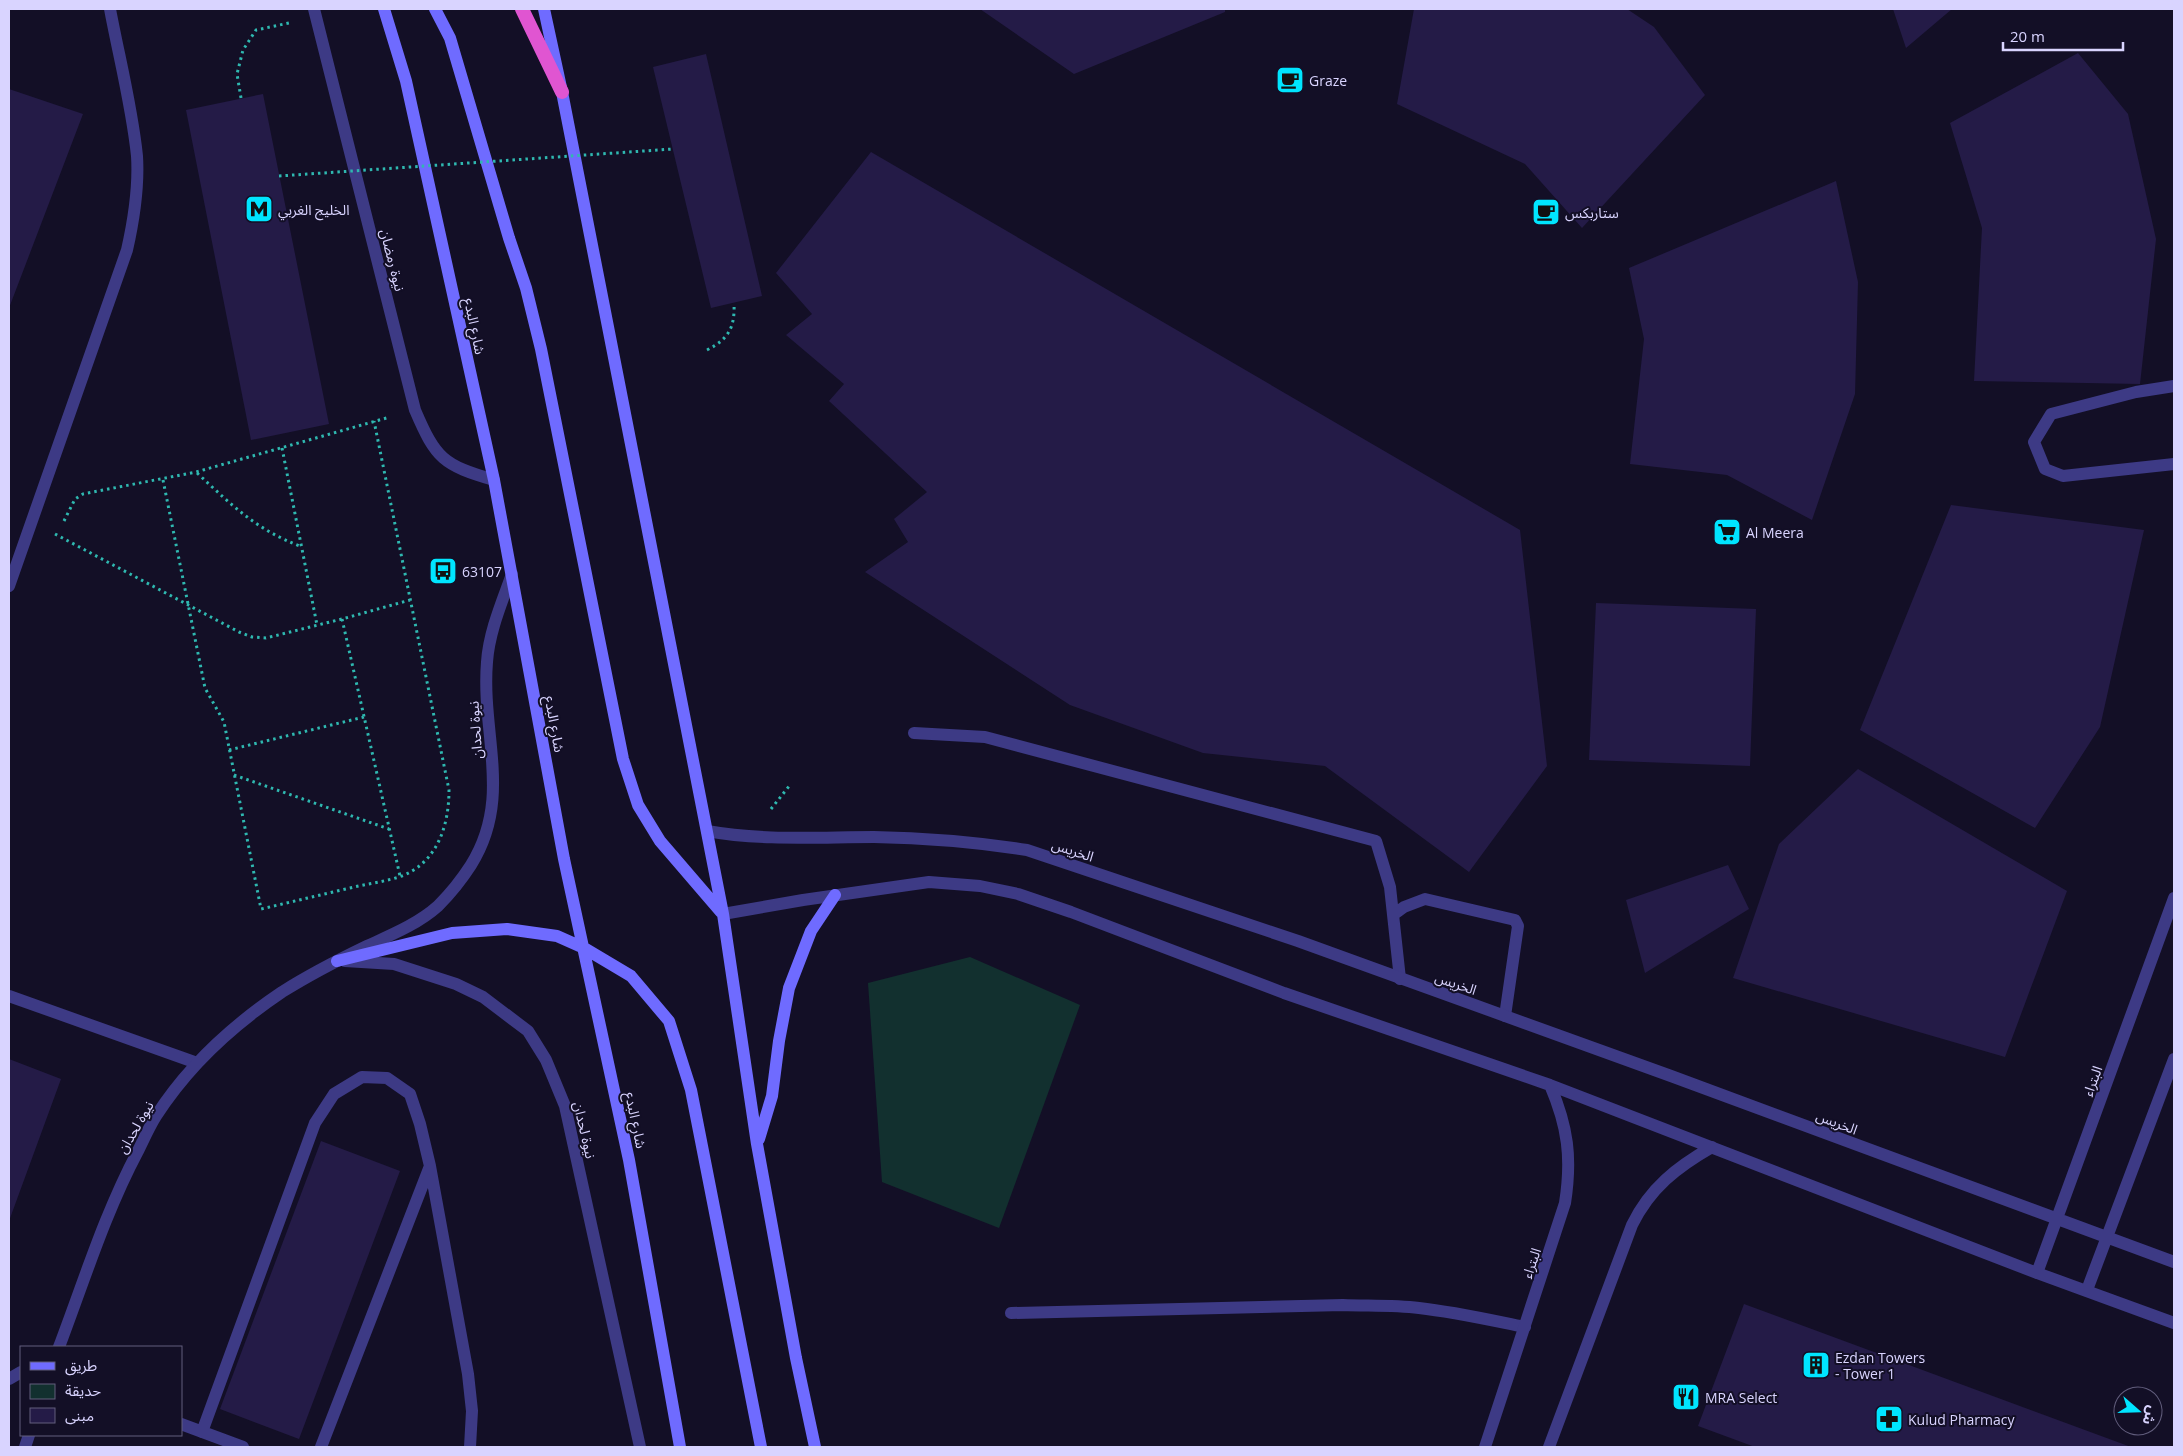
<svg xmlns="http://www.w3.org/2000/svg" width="2183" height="1456" font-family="'Open Sans','Noto Sans Arabic',sans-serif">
<rect width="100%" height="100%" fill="#130f26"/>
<path fill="#12302f" d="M 970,957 L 1080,1005 L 999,1228 L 882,1182 L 868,983 Z"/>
<path fill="#241b47" d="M 980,9 L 1225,9 L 1225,12 L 1074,74 Z
M 1414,9 L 1627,9 L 1654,27 L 1705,95 L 1582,228 L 1525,164 L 1397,104 Z
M 1893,9 L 1952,9 L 1906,48 Z
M 2078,53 L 2128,114 L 2156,239 L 2140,384 L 1974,381 L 1982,228 L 1950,123 Z
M 706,54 L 762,296 L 711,308 L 653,67 Z
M 9,89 L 83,114 L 9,308 Z
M 263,94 L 329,424 L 251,440 L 186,110 Z
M 871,152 L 1520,530 L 1547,766 L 1469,872 L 1325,766 L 1203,753 L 1070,705 L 865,572 L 908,542 L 894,519 L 927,492 L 829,401 L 844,384 L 786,335 L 812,314 L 776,273 Z
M 1836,181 L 1858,282 L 1855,394 L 1812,520 L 1727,475 L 1630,464 L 1644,339 L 1629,268 Z
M 1951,505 L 2144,530 L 2100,727 L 2035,828 L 1860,730 Z
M 1596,603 L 1756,609 L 1750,766 L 1589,760 Z
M 1858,769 L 2067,891 L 2005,1057 L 1733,978 L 1779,844 Z
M 1728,865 L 1749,909 L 1645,973 L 1626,900 Z
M 9,1059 L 61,1079 L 9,1221 Z
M 321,1141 L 400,1171 L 299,1439 L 220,1409 Z
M 1744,1304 L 2131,1447 L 1755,1447 L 1698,1426 Z"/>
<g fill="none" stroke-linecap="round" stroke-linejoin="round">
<path stroke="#2fb8b0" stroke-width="3" stroke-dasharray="2.5 4" stroke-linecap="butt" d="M 241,98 L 237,74 L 243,50 L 256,30 L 289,23
M 707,350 C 729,339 735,327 734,303
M 282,448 L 317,625
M 197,473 C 233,506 255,529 302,547
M 163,480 L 205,688 L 224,722 L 261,909 C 291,902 320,895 350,888 C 366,884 383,882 399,877 C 437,864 449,826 449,790 L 374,421
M 64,521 L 75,499 L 83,494 L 196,472 L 390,417
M 55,534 L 239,632 L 252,637 L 266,638 L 342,619 L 410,600
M 342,619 L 400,876
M 229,750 L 364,717
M 234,775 L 389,829
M 771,809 L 790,785"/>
<path stroke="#3d3a85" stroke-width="12" d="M 2174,386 L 2136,392 L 2051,414 L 2034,442 L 2045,469 L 2063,476 L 2174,464
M 9,586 L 127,250 C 134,219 139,188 137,156 C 132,107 119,57 110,9
M 914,733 L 985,737 L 1376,841 L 1390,887 L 1400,979
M 1393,915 L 1404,907 L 1425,899 L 1515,920 L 1518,926 L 1505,1016
M 9,996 L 197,1063
M 1011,1313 L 1343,1305 C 1368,1306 1394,1305 1419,1308 C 1455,1312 1490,1320 1525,1327
M 181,1424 L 243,1447
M 202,1432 L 315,1123 L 334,1094 L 362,1077 L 387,1078 L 410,1094 L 420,1124 L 430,1166 L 468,1374 L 472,1411 L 470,1447
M 321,1447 L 430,1166"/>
<path stroke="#3d3a85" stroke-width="12" d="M 314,9 L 415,410 C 436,459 443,465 494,480
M 707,831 C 763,841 818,837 874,837 C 926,838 976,842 1027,850 L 1298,941 L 1671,1076 L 2174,1262
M 723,914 L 803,900 L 929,882 L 980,886 L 1018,894 L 1071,912 L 1284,993 L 1550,1085 L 2037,1273 L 2174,1323
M 345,961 L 394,964 L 456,984 L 483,997 L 528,1031 L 546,1060 L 565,1106 L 640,1447
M 2037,1273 L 2174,898
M 2087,1290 L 2174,1059
M 59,1347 C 84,1281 105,1213 138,1151 C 144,1139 149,1127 156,1116 C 188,1066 233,1025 282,992 C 309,975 338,960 367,946 C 391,935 418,924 438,906 C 450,894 462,879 471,865 C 513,798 481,734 487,662 C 489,632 502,602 512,574
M 9,1379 L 21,1372
M 25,1447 L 29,1435
M 1485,1447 L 1565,1203 C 1572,1158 1568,1127 1550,1085
M 1549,1447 L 1632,1225 C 1650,1188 1677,1167 1712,1147"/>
<path stroke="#6f6bff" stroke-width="12" d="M 384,9 L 406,81 L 494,480 L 564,859 L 629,1160 L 680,1447
M 435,9 L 450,38 L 509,238 L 526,288 L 541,349 L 623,759 L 638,805 L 660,841 L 721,912
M 544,9 L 562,92 L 723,914 L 757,1144 L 796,1358 L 815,1447
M 337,961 L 452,933 L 507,929 L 557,936 L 584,948 L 631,976 L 669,1021 L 691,1090 L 761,1447
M 759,1139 L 772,1096 L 779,1041 L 789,988 L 811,931 L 835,895"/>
<path stroke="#e055d1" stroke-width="14" d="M 522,9 L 562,92"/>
<path stroke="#2fb8b0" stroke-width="3" stroke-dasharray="2.5 4" stroke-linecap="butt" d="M 279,176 L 673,149"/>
</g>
<defs>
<symbol id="cafe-square" viewBox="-11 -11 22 22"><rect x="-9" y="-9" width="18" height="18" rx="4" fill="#00e5ff" stroke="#130f26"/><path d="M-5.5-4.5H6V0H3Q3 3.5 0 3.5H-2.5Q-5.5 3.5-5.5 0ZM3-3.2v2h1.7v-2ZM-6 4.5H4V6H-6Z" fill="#111"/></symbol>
<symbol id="metro-square" viewBox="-11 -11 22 22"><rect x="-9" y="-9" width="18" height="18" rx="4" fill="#00e5ff" stroke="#130f26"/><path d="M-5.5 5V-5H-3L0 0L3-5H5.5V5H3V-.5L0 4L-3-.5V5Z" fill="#111"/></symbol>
<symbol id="supermarket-square" viewBox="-11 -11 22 22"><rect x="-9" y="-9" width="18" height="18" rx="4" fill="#00e5ff" stroke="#130f26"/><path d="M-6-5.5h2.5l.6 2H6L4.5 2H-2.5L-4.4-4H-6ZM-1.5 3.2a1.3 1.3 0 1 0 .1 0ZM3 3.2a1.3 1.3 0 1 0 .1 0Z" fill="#111"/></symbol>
<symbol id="bus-square" viewBox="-11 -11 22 22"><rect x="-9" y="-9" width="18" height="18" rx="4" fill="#00e5ff" stroke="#130f26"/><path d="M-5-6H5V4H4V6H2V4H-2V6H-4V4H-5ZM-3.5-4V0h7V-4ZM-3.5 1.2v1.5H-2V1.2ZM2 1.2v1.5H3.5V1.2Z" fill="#111"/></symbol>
<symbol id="building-square" viewBox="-11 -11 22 22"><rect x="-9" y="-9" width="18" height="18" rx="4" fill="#00e5ff" stroke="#130f26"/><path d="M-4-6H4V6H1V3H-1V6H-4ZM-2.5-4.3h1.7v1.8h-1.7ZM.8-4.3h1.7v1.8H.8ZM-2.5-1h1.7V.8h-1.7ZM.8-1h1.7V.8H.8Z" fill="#111"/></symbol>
<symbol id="restaurant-square" viewBox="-11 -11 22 22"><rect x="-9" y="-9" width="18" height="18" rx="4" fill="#00e5ff" stroke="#130f26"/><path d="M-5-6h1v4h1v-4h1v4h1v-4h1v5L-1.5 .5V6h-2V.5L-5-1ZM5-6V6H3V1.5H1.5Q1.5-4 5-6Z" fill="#111"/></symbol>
<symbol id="pharmacy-square" viewBox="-11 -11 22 22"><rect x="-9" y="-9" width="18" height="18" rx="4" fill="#00e5ff" stroke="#130f26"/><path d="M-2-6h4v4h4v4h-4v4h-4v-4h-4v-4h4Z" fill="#111"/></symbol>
</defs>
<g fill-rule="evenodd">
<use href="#cafe-square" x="1274" y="64" width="32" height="32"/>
<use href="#metro-square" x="243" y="193" width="32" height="32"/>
<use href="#cafe-square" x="1530" y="196" width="32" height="32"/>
<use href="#supermarket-square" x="1711" y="516" width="32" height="32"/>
<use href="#bus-square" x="427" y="555" width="32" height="32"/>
<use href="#building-square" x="1800" y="1349" width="32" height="32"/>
<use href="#restaurant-square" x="1670" y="1381" width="32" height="32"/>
<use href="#pharmacy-square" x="1873" y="1403" width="32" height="32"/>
</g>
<g text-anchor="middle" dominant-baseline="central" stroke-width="4" stroke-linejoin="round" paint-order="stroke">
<g font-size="14" fill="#d9d4ff" stroke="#130f26" text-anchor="start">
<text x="1309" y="80">Graze</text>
<text x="278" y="209">الخليج الغربي</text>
<text x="1565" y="212">ستاربكس</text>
<text x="1746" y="532">Al Meera</text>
<text x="462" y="571">63107</text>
<text x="1835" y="1357">Ezdan Towers<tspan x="1835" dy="16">- Tower 1</tspan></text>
<text x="1705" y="1397">MRA Select</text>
<text x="1908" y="1419">Kulud Pharmacy</text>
</g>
<g font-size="14" fill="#d9d4ff" stroke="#130f26">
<text transform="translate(393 260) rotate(76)">نيوة رمضان</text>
<text transform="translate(475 326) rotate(78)">شارع البدع</text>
<text transform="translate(555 724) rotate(80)">شارع البدع</text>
<text transform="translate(475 730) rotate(-94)">نيوة لحدان</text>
<text transform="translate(1073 850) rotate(18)">الخريس</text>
<text transform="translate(1456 983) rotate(19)">الخريس</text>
<text transform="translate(2092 1081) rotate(-70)">البتراء</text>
<text transform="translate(636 1120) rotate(78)">شارع البدع</text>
<text transform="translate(1837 1122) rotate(21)">الخريس</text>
<text transform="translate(135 1127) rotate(-60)">نيوة لحدان</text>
<text transform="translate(585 1130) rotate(77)">نيوة لحدان</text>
<text transform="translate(1531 1263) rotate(-71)">البتراء</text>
</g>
</g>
<rect width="2183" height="1456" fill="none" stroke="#d9d4ff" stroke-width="20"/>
<rect x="20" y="1346" width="162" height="90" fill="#130f26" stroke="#625e7d"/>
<rect x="30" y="1362" width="25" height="8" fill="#6f6bff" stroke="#625e7d"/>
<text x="65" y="1371" font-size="15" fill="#d9d4ff">طريق</text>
<rect x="30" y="1384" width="25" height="15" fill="#12302f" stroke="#625e7d"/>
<text x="65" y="1396" font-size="15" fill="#d9d4ff">حديقة</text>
<rect x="30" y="1408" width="25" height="15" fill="#241b47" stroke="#625e7d"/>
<text x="65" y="1421" font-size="15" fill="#d9d4ff">مبنى</text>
<g transform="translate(2138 1411) rotate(110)"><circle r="24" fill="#130f26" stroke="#625e7d"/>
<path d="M0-4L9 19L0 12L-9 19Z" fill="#00e5ff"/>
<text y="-8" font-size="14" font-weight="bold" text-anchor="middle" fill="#d9d4ff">ش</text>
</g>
<path d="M2003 42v8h120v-8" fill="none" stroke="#d9d4ff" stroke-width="2.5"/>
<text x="2010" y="42" font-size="15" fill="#d9d4ff" stroke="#130f26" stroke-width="4" paint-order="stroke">20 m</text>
</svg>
